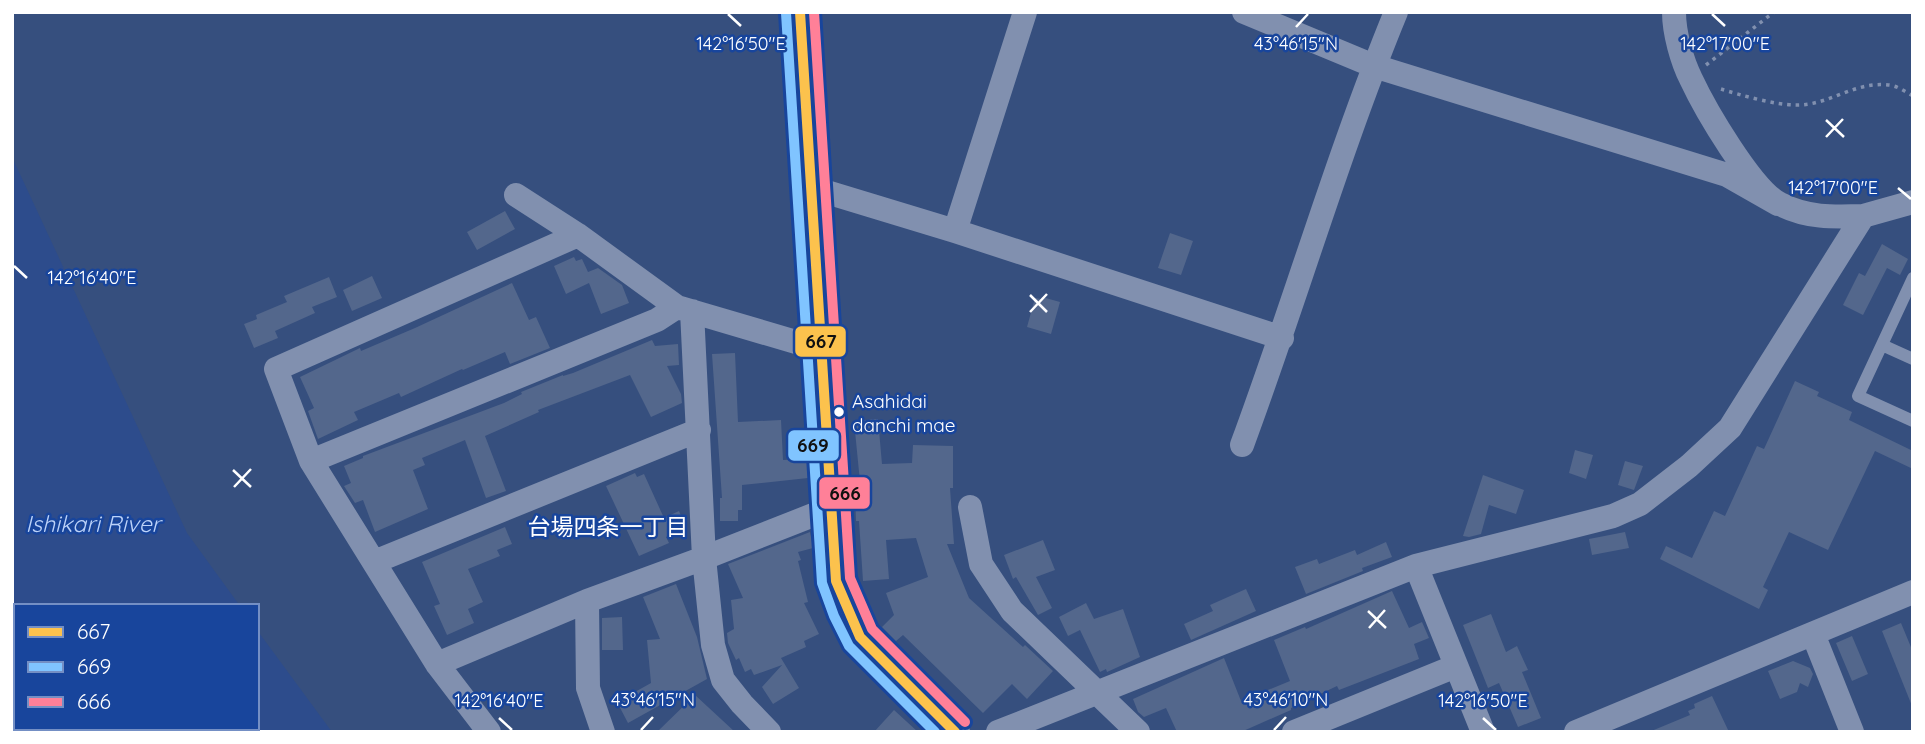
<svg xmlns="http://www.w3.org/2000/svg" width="1925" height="744" font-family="Quicksand,'Noto Sans JP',sans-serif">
<rect width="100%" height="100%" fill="#364f7e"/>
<path fill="#2d4c8c" d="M 12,157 L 187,533 L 240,606 L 16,606 L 16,728 L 257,728 L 257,630 L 332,732 L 12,732 Z"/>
<path fill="#53678c" d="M 505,211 L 515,229 L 477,250 L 467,232 Z
M 1170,233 L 1193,241 L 1181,275 L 1158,268 Z
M 1882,244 L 1908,259 L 1900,275 L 1887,268 L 1863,315 L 1843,305 L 1859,273 L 1865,276 Z
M 574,257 L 576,261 L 582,259 L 588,272 L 598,268 L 622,285 L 629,303 L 601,314 L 589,283 L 566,294 L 554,266 Z
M 372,276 L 382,298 L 352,311 L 343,290 Z
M 329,277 L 337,297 L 312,307 L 315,313 L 275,331 L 278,338 L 254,348 L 244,324 L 257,319 L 256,315 L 287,302 L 284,296 Z
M 512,283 L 529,320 L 536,317 L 550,348 L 510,364 L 505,352 L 463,370 L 462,369 L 401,397 L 399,393 L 354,412 L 358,420 L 318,439 L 308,411 L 314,408 L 300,377 L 360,348 L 361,351 L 415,328 Z
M 1042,297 L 1060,302 L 1051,334 L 1027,327 L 1035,298 L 1041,299 Z
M 652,340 L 655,346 L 678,344 L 679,365 L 667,366 L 681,394 L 682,403 L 651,417 L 630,375 L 538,410 L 539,412 L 485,436 L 506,491 L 486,498 L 465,440 L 422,458 L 425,465 L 413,470 L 428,509 L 375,532 L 363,500 L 355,503 L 344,486 L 351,483 L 344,466 L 363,458 L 363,456 L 504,403 L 522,394 L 521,392 L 563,375 L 563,376 L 573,373 Z
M 735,353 L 738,422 L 781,420 L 783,460 L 807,459 L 808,478 L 742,485 L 742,510 L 738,510 L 738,521 L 720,521 L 720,498 L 722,498 L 712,354 Z
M 1795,381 L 1819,392 L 1817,396 L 1852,412 L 1849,420 L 1913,451 L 1913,469 L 1875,451 L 1828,550 L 1789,532 L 1763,587 L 1768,590 L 1759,609 L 1660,559 L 1666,546 L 1692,558 L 1714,511 L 1725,516 L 1757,446 L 1764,449 Z
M 878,419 L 882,464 L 912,463 L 913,445 L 953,446 L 953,488 L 950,488 L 954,544 L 947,544 L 969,598 L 1023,647 L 1025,645 L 1053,671 L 1027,699 L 1012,684 L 983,713 L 903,635 L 896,641 L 882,627 L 894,615 L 886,593 L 928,577 L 916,538 L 886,540 L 889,579 L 863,581 L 859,521 L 856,521 L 855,492 L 861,492 L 854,421 Z
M 1575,450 L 1593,455 L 1586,479 L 1569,473 Z
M 1625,461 L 1643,466 L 1634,490 L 1618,485 Z
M 635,473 L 637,477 L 644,474 L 664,518 L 679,511 L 686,528 L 666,537 L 669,543 L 639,556 L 606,486 Z
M 1483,475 L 1524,490 L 1516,514 L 1489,505 L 1481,534 L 1469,537 L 1463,536 Z
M 505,527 L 512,544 L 497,550 L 500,556 L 468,569 L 483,602 L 468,609 L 474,623 L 447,635 L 434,606 L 440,604 L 422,562 Z
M 810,532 L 813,548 L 798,552 L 801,560 L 798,561 L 808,602 L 804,603 L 819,634 L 804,641 L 806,647 L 781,658 L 799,688 L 773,704 L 762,687 L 782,665 L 754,675 L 751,669 L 745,672 L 739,658 L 736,660 L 728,643 L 727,633 L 734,629 L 731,600 L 743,598 L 728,564 Z
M 1625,532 L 1629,548 L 1592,555 L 1589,539 Z
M 1043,540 L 1055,570 L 1036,577 L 1052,608 L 1038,615 L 1016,577 L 1013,579 L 1004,555 Z
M 1386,542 L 1392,557 L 1362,568 L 1363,571 L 1306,594 L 1295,567 L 1317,559 L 1319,564 L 1355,550 L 1357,555 Z
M 676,584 L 697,637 L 707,679 L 628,723 L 617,702 L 651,683 L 647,640 L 660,639 L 643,597 Z
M 1246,589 L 1256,611 L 1191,640 L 1184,624 L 1213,611 L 1210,605 Z
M 1392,591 L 1409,628 L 1422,622 L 1429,638 L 1414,644 L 1419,659 L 1339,690 L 1337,686 L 1291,708 L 1291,710 L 1241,732 L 1177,732 L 1166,708 L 1144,717 L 1138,712 L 1133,699 L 1224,658 L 1241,701 L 1290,681 L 1274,640 L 1305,627 L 1306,629 Z
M 1086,603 L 1094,619 L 1123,609 L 1140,657 L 1107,672 L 1106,669 L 1100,672 L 1080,630 L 1068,636 L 1059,617 Z
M 1491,614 L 1506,652 L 1517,646 L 1528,670 L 1522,672 L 1541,718 L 1518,727 L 1499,683 L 1488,688 L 1463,625 Z
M 622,617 L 623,650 L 602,650 L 602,618 Z
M 1901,623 L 1913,652 L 1912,706 L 1882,631 Z
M 1852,636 L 1868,674 L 1852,681 L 1836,643 Z
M 1793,661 L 1810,668 L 1813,674 L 1808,687 L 1800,683 L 1797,692 L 1780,699 L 1768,671 Z
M 695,695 L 735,732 L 657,732 Z
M 1712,696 L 1729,732 L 1649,732 L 1690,715 L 1688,711 L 1695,708 L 1694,704 Z
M 894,710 L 918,732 L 874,732 Z"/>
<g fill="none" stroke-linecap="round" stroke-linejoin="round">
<path stroke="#8190af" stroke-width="3.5" stroke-dasharray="3.5 5" stroke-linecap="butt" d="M 1706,65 L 1774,12
M 1721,89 C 1740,95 1775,105 1795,105 C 1829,106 1854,81 1888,85 C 1896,85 1906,92 1913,96"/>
<path stroke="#8190af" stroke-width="12" d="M 1913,278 L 1858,396 L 1913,421
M 1882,345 L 1913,359"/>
<path stroke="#8190af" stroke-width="24" d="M 1244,12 L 1374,66 L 1727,175 L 1778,204
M 1674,12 C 1674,33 1682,61 1691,79 C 1705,109 1752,190 1780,204 C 1807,218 1833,217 1863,216
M 810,187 L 955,231 L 1282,338
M 516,195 L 578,235 L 677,307 L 823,350 L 800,12
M 955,231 L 1025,12
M 692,311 L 704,558 L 713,645 L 723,680 L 742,704 L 769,732
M 1242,445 C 1295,302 1338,153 1396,12
M 311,461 L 657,320 L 677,307
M 970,507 L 981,564 L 1012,611 L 1138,732
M 374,562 L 699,430
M 1416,566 L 1483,732
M 587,601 L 588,688 L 603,732
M 1813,634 L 1852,732
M 437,664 L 587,601 L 704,558 L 831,508
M 489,732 L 437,664 L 311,461 L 276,369 L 578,235
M 998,732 L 1416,566 L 1613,516 L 1640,504 L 1689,466 L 1730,428 L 1863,216 L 1913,202
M 1294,732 L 1456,666
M 1576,732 L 1913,592"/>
<path stroke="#8190af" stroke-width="30" d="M 823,350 L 836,581 L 847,611 L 860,637 L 955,732"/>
<defs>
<path id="bus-1" d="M 800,12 L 836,581 L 860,637 L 955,732"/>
<path id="bus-2" d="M 786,13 L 822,583 L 834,616 L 849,646 L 935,732"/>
<path id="bus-3" d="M 814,12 L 850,578 L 872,629 L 965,722"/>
</defs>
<use href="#bus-1" stroke="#18459c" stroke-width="16"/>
<use href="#bus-2" stroke="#18459c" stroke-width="16"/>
<use href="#bus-3" stroke="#18459c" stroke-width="16"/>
<use href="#bus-1" stroke="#fcc24d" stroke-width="10"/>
<use href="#bus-2" stroke="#80c4ff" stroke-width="10"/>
<use href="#bus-3" stroke="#ff8098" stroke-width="10"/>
</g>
<path fill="none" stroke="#fff" stroke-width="2.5" d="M 728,14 L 741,26M 1712,14 L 1725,26M 1296,27 L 1308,14M 1826,120 L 1844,137M 1826,137 L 1843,119M 1898,188 L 1911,199M 14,266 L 27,278M 1030,295 L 1047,312M 1030,312 L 1047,294M 233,470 L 251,487M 234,487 L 251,469M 1368,611 L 1386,628M 1369,628 L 1385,610M 499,718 L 512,730M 1483,718 L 1496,730M 641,730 L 653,717M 1274,730 L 1286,717"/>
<circle fill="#fff" stroke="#18459c" stroke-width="2.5" cx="839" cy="412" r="6"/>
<g text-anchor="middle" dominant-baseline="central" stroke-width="5" stroke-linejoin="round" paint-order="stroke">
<g font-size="19" fill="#fff" stroke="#18459c" text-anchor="start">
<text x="852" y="401">Asahidai<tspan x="852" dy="24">danchi mae</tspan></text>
</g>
<g font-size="23" font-style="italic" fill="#bcd2f8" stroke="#18459c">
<text x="93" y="523">Ishikari River</text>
</g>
<g font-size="23" fill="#fff" stroke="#18459c">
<text x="608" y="526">台場四条一丁目</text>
</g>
</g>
<g font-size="18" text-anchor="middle" fill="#fff" stroke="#18459c" stroke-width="5" stroke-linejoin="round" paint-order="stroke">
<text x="741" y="50">142°16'50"E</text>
<text x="1725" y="50">142°17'00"E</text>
<text x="1296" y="50">43°46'15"N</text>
<text x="1833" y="194">142°17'00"E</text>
<text x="92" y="284">142°16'40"E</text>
<text x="653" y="706">43°46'15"N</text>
<text x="1286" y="706">43°46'10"N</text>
<text x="499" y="707">142°16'40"E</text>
<text x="1483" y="707">142°16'50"E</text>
</g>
<g stroke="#18459c" stroke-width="2.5">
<rect x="794" y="325" width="53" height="33" rx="7" fill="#fcc24d"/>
<rect x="787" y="429" width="53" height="33" rx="7" fill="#80c4ff"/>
<rect x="818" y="476" width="53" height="34" rx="7" fill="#ff8098"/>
</g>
<g font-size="19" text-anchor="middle" font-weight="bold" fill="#111">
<text x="821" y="348">667</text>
<text x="813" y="452">669</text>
<text x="845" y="500">666</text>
</g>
<rect width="1925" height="744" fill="none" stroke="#ffffff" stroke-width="28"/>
<rect x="14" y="604" width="245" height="126" fill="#18459c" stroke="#748fc4" stroke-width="2"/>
<rect x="28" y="627" width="35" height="10" fill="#fcc24d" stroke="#748fc4" stroke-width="2"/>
<text x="77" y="639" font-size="21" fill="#ffffff">667</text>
<rect x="28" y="662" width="35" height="10" fill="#80c4ff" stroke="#748fc4" stroke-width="2"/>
<text x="77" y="674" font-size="21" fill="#ffffff">669</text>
<rect x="28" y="697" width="35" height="10" fill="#ff8098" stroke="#748fc4" stroke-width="2"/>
<text x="77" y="709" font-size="21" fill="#ffffff">666</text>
</svg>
